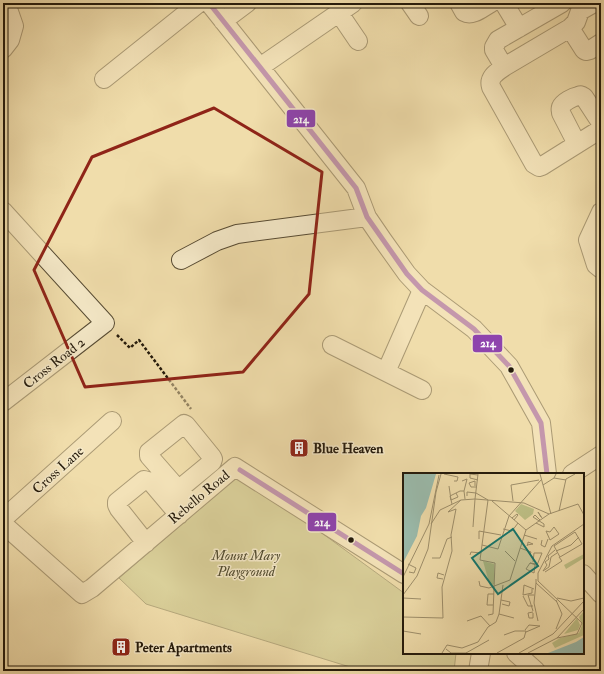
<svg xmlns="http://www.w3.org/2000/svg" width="604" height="674" font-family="'IM FELL Double Pica',serif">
<rect width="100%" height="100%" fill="#f0ddab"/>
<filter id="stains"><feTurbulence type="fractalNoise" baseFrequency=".005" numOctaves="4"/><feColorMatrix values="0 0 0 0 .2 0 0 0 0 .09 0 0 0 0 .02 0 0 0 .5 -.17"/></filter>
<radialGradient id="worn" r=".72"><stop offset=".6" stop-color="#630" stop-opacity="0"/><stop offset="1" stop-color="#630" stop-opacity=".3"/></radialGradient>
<path fill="#bec086" stroke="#716d48" d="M 241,474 L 404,593 L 404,653 L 456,653 L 454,671 L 363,671 L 146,604 L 119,578 Z"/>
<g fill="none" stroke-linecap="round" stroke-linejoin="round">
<defs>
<path id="minor" d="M 209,3 L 356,188 L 367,217 L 382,239 L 407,274 L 422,290 L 474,329 L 509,366 L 541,423 L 547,474
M 410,3 L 419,16
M 459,3 L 464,12 C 473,17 483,7 491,3
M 504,3 L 519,28
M 562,3 L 498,40 L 494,47 L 494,50 L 504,67 L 570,28 L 576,22 L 580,11 L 594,3
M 339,13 L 358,41
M 223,21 L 247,3
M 570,28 L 584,50 L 586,51 L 590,50 L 601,43
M 3,49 L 10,40 L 14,26 L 6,3
M 260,67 L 353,3
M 504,67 C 497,72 488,77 491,87 L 534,164 L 539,167 L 542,166 L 601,129
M 104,79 L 199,3
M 577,144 L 561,113 C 561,110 560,110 561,107 C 563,102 573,97 578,96 C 581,95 581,95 584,97 L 601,123
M 3,211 L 105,323 L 3,402
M 601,212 L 588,240 L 596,265 L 601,269
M 181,260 L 217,241 L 237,234 L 367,217
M 332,345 L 422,390
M 386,372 L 422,290
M 572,474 L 601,455
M 178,490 L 212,462 L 213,459 L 212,457 L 186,425 L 184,424 L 149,452 L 149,456 L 191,504
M 3,519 L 112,421
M 3,524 L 82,594 L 92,588 L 235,467 L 404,574
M 146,543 L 119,509 L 117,505 L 117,502 L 144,480 L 151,482 L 179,515
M 583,574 L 601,594
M 516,653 L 536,671
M 478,671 L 481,653"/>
</defs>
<use href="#minor" stroke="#574b33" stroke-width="20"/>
<path stroke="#241a0b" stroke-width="2.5" stroke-dasharray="3 2" stroke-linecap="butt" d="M 117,335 L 130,348 L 139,340 L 191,409"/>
<use href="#minor" stroke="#f5e9c8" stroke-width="18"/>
<defs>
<path id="bus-1" d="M 209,3 L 356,188 L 367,217 L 407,274 L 422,290 L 474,329 L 509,366 L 541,423 L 547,474
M 240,470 L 404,574"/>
</defs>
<use href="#bus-1" stroke="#f5e9c8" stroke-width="8"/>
<use href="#bus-1" stroke="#8e44ad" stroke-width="5"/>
</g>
<path d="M0 0H604V674H0ZM 214,108 L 322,172 L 309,294 L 243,372 L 85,387 L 34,270 L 92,157 Z" fill="#f0ddab" fill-opacity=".55" fill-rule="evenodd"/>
<path fill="none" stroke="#8f2418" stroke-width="3" stroke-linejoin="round" d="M 214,108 L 322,172 L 309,294 L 243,372 L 85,387 L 34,270 L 92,157 Z"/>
<defs>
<symbol id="building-square" viewBox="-11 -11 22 22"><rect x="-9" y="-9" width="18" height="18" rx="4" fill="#8f2418" stroke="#f5e9c8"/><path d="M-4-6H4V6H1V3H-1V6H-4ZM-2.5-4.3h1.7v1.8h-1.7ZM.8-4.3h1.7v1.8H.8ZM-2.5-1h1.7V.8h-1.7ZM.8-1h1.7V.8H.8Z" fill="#fff"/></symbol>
</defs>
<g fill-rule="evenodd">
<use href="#building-square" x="288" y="437" width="22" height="22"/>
<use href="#building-square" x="110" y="636" width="22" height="22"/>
</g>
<g fill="#241a0b" stroke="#f5e9c8" stroke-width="1.5">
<circle cx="511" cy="370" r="3.5"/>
<circle cx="351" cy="540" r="3.5"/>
</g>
<g text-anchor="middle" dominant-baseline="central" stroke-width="3" stroke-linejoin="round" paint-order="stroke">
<g font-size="14" fill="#241a0b" stroke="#f5e9c8">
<text transform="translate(54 363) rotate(-38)">Cross Road 2</text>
<text transform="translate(58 470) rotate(-42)">Cross Lane</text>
<text transform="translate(199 497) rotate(-40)">Rebello Road</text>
</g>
<g font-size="14" font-weight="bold" fill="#241a0b" stroke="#f5e9c8" text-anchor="start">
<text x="313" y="448">Blue Heaven</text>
<text x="135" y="647">Peter Apartments</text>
</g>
<g font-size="14" font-style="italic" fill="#524c30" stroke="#f5e9c8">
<text x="246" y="555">Mount Mary<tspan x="246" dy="16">Playground</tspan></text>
</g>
</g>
<g transform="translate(403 473)">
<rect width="181" height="181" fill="#f0ddab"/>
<path d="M 118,31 L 131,36 L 130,41 L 122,47 L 112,38 ZM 181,81 L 181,85 L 163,96 L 161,92 ZM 80,88 L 91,91 L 91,111 L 87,113 ZM 181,138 L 181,162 L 152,175 L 149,170 L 157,165 L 176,160 L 179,152 L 176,144 ZM 174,145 L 177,152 L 175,157 L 161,161 Z" fill="#bec086"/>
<path d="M 0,1 L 33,1 L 23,35 L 18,43 L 14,63 L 0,90 ZM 181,164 L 181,180 L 145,180 L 173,169 Z" fill="#9abbac"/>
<path fill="none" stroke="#9e8f6b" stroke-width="1" d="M 41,1 L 55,4 L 54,8 L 51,8M 75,1 L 72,26 L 121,30 L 146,41M 137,1 L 148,41M 151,5 L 163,7M 75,7 L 67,5 L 67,1 L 75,2M 59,8 L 64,6 L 61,18M 140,12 L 151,5 L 153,1M 46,13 L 48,27 L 55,24 L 53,20M 72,13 L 72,8 L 66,10 L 68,14 L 74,14M 73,20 L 85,27M 64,23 L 64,19 L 73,20M 85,27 L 77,87 L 92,90 L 90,141 L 85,142M 89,28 L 123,57 L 146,41 L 175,31M 110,28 L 108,12 L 136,7M 49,31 L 47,23 L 57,18 L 61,18 L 62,26M 175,31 L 181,42M 156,38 L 163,6 L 172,1M 138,44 L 135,39 L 139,45M 109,45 L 114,41 L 115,42 L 111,47M 133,50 L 141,54 L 141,51 L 130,44 L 132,42 L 137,47M 28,51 L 37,37 L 58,27 L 72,26 L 70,54M 151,54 L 156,61 L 147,67 L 143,58 L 147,59 ZM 100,56 L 109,58 L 115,50M 172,59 L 179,71 L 157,84 L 151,73 ZM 121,62 L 134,66M 76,66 L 76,58 L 98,62M 139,67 L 138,72 L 142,74 L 145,66M 79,72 L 95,76 L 106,43 L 138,7M 124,73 L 125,70 L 125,69 L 130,71 L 124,72M 117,75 L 128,79 L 127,82M 152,77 L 145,83 L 146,86 L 142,89 L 144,92 L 140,98 L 146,94 L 148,84 L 154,80M 102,78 L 112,88M 153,78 L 168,72 L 176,64M 67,82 L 68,79 L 78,80M 29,85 L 37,85 L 44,66 L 49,64M 130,89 L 131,80 L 139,80 L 134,92M 127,90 L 123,96 L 131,100 L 132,92M 5,91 L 13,95 L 11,100 L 6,99M 134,91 L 127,90 L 136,93M 142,99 L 159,88 L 156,84M 0,104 L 26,51 L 36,2M 40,106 L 34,105 L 35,100 L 41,102M 133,106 L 133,110 L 154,129M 76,108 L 77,113 L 86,115 L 107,107 L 123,57M 133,110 L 131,130 L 135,148M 129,116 L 129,120 L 120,122 L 121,112 L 131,116M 0,122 L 14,103 L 25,76 L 33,19 L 38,1M 120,123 L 125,133 L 130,133M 0,125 L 18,126M 154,125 L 168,128 L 181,125M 98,127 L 107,129 L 106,133 L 99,131M 90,132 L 84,132 L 85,121 L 91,121M 130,138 L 125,122 L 131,122M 130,140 L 130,145 L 126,145 L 125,140 L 130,139M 96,141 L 111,145M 0,144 L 40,145 L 39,114 L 49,78 L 48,62 L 53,36 L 45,39 L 58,27M 64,148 L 78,143 L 87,153M 153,156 L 159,141 L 153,127M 122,157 L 126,152 L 137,153 L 123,159M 0,158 L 18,161M 154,165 L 174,161 L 179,150 L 135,108 L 135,100 L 149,73 L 181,51M 43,176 L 48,180 L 64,180M 39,180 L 44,172 L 59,175 L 75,169 L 85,154 L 93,149 L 96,141 L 100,112M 63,180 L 86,167M 94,180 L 121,165 L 123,158 L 112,158 L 101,162M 116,180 L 150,161 L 181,128M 125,180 L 154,165 L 181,136"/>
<path fill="#0f766e" fill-opacity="0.15" stroke="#0f766e" stroke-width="2" d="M 110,56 L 135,93 L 95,121 L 69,85 Z"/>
<rect width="181" height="181" fill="none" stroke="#241a0b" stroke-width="2"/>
</g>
<g stroke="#f5e9c8" stroke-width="1.5">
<rect x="286" y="109" width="30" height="19" rx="4" fill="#8e44ad"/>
<rect x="472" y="334" width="31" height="19" rx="4" fill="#8e44ad"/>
<rect x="307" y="512" width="30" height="20" rx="4" fill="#8e44ad"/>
</g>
<g font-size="11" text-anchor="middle" font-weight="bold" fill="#fff">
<text x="301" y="123">214</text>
<text x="488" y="347">214</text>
<text x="322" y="526">214</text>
</g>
<rect width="604" height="674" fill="none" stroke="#f0ddab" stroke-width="16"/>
<rect x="4" y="4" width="596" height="666" fill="none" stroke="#241a0b" stroke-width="2"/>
<rect x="8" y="8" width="588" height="658" fill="none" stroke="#241a0b"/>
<rect width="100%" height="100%" filter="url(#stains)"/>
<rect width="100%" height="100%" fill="url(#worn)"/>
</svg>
